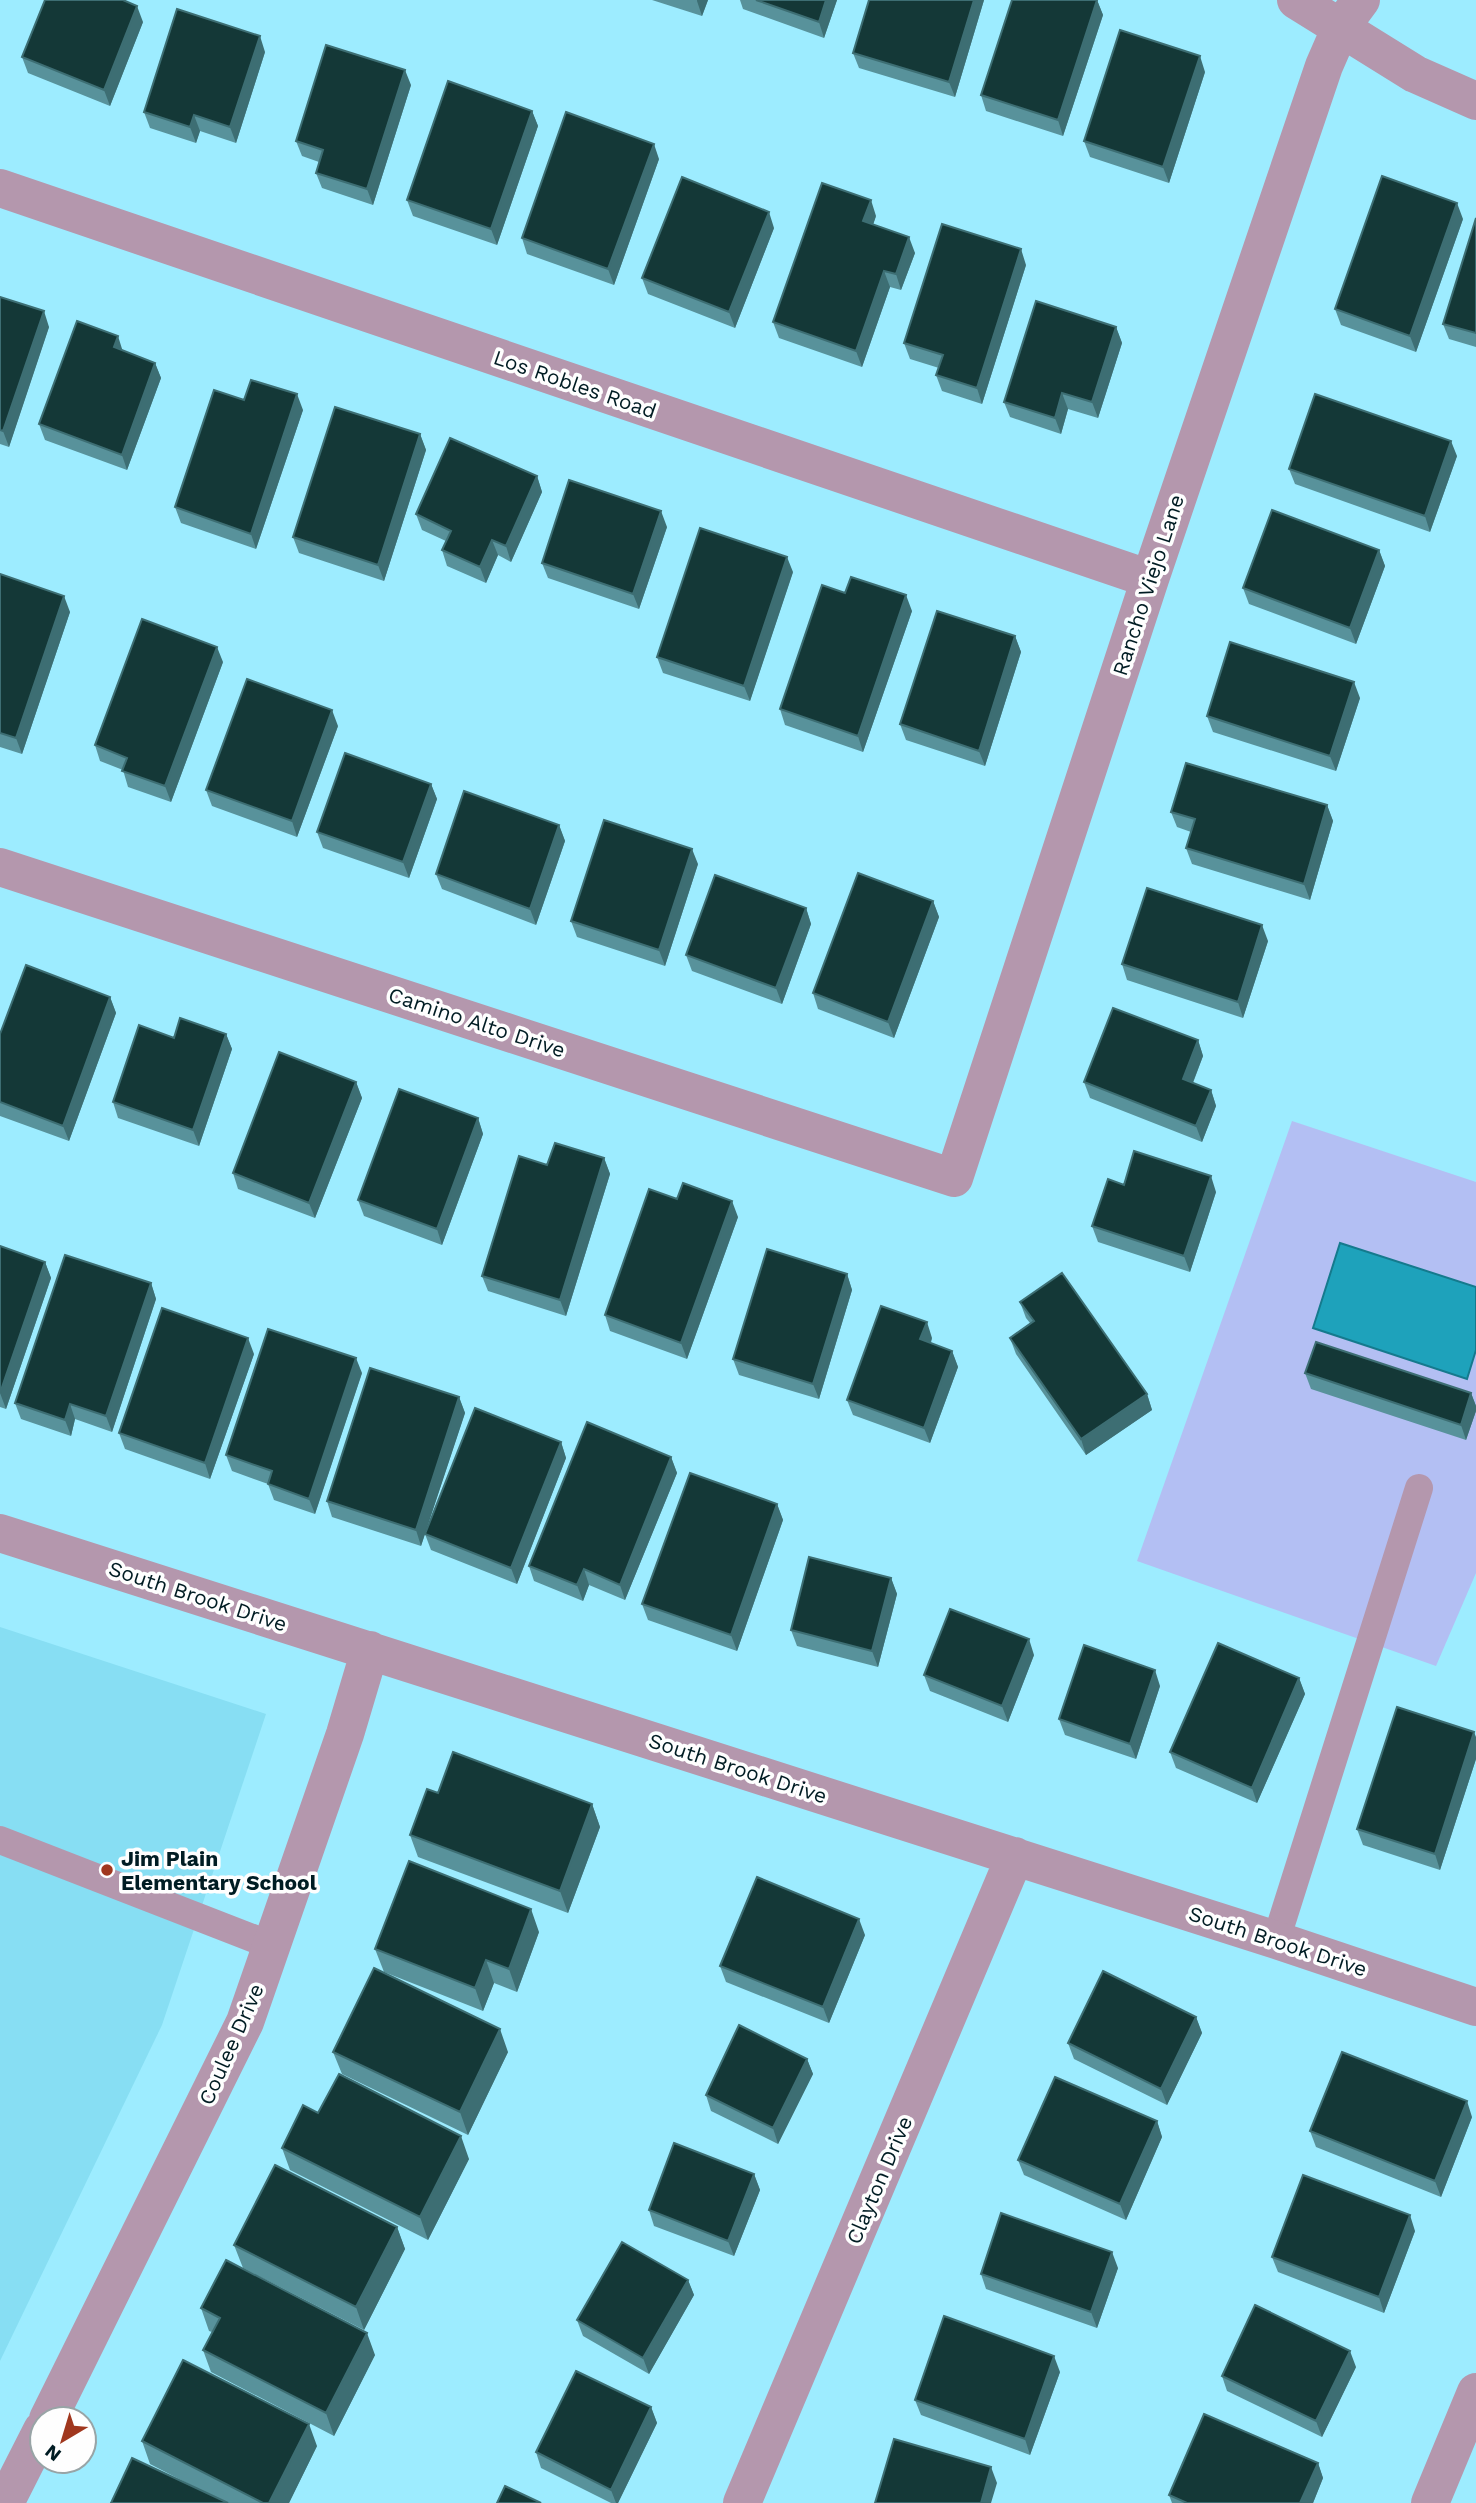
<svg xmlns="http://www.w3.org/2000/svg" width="1476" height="2503" font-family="'Work Sans',sans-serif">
<rect width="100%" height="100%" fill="#9decff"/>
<path fill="#87def3" d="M 0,1627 L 266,1714 L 162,2025 L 0,2361 Z"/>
<path fill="#b3bff3" d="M 1292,1121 L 1476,1182 L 1476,1573 L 1436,1666 L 1137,1561 Z"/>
<path fill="#1ea2bb" stroke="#157a8d" stroke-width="2" d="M 1340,1243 L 1476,1287 L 1476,1350 L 1467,1379 L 1313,1328 Z"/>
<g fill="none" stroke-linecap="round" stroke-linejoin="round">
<path stroke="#b497ad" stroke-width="28" d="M 0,1840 L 273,1946
M 1276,1940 L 1419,1488"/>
<path stroke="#b497ad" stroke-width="38" d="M 1296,0 L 1415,74 L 1476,101
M 0,188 L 1150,579
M 0,867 L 954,1178 L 1150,579 L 1324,66 L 1341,27 L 1361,0
M 0,1533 L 1276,1940 L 1476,2007
M 48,2419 L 245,2022 L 345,1734 L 370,1650
M 5,2503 L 42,2430
M 742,2503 L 1015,1856
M 1430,2503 L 1476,2392"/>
</g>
<path fill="#58929b" d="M 652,0 L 708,0 L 702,16 Z
M 740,0 L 837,0 L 824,38 L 743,9 Z
M 984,0 L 955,97 L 859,68 L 853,53 Z
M 1012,0 L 1097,0 L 1103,15 L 1063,136 L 986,111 L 981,95 Z
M 143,22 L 110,106 L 28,73 L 22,57 Z
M 265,52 L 236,143 L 200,131 L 196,143 L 150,128 L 144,112 Z
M 1205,72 L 1169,183 L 1090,157 L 1084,141 Z
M 411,85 L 373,205 L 322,188 L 316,173 L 319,162 L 302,156 L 296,141 Z
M 532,111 L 538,126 L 497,245 L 413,216 L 407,200 Z
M 659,159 L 614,285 L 527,254 L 522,238 Z
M 876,216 L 873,224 L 915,253 L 901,290 L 890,287 L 862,367 L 779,338 L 773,322 Z
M 1476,218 L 1476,347 L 1449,339 L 1443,324 Z
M 1463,219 L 1416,352 L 1341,325 L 1335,309 Z
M 774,228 L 735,328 L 648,294 L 642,278 Z
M 1026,265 L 982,404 L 942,391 L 936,375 L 939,368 L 910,359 L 904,343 Z
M 0,297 L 49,327 L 9,447 L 0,444 Z
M 1116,327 L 1122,343 L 1098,418 L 1068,409 L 1061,434 L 1010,417 L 1004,402 Z
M 155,363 L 161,378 L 127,470 L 45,440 L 39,424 Z
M 244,400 L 303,410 L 256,549 L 181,523 L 175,507 Z
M 420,434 L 426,450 L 384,581 L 299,553 L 293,537 Z
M 1457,456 L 1430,532 L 1295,484 L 1289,469 Z
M 537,476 L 542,492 L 511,562 L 498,555 L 486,583 L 447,566 L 442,550 L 446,541 L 422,530 L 416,514 Z
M 667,527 L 639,609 L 548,578 L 542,563 Z
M 1379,550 L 1385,566 L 1356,644 L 1249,604 L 1243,588 Z
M 793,572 L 750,701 L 663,673 L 657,657 Z
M 0,574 L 70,612 L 22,754 L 0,747 Z
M 845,593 L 912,611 L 863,752 L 785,725 L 780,709 Z
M 1015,636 L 1021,652 L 985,766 L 906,740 L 900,724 Z
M 223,662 L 171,802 L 128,787 L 123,770 L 100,761 L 95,745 Z
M 1360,698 L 1336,771 L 1213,732 L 1207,716 Z
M 338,726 L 297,837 L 212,806 L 206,790 Z
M 431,784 L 437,799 L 409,878 L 323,848 L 317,832 Z
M 1327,805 L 1333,821 L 1310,900 L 1192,864 L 1186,848 L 1191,832 L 1177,827 L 1171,812 Z
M 559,825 L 565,841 L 536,925 L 442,889 L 436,874 Z
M 698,864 L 665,966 L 577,937 L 571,921 Z
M 933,901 L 939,917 L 894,1038 L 818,1009 L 813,993 Z
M 806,908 L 811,924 L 782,1004 L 692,971 L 686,955 Z
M 1268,941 L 1243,1018 L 1127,980 L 1122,964 Z
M 110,997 L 116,1013 L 69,1141 L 0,1116 L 0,1034 Z
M 226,1034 L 232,1049 L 199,1146 L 118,1118 L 113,1102 L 174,1038 Z
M 1198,1040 L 1203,1056 L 1193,1083 L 1211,1090 L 1216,1106 L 1202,1142 L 1090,1098 L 1084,1082 Z
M 356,1082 L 362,1098 L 315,1218 L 238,1189 L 233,1173 Z
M 478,1118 L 483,1134 L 442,1245 L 364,1216 L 358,1200 Z
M 604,1158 L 610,1174 L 566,1316 L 488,1291 L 482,1276 L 547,1165 Z
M 1124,1185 L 1216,1192 L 1190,1272 L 1098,1242 L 1092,1226 Z
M 677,1199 L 738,1217 L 687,1359 L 610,1331 L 605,1315 Z
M 0,1246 L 45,1262 L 51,1278 L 6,1409 L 0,1407 Z
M 847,1274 L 852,1290 L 819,1399 L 739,1375 L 733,1359 Z
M 151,1283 L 156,1299 L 112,1432 L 75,1419 L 71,1436 L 21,1419 L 15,1403 Z
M 1020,1302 L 1147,1394 L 1152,1410 L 1086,1455 L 1016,1354 L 1010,1338 L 1030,1323 L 1026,1318 Z
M 932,1338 L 931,1343 L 952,1351 L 958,1367 L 930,1443 L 853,1415 L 847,1400 Z
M 254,1354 L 210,1479 L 125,1449 L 119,1433 Z
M 362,1373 L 315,1514 L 274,1500 L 268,1484 L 232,1471 L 226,1455 Z
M 1305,1373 L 1471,1393 L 1476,1406 L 1476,1411 L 1466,1440 L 1311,1389 Z
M 459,1397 L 465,1413 L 426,1530 L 561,1442 L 566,1458 L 517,1584 L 431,1550 L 425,1534 L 421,1546 L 332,1517 L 327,1501 Z
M 671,1457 L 677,1473 L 625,1600 L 589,1585 L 583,1601 L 534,1581 L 529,1566 Z
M 777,1504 L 783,1520 L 737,1651 L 648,1620 L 642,1604 Z
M 891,1578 L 897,1594 L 878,1667 L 797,1646 L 791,1630 Z
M 1034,1655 L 1008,1722 L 930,1691 L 924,1675 Z
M 1299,1678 L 1305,1694 L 1257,1803 L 1176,1768 L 1170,1752 Z
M 1160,1686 L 1136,1759 L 1065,1735 L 1059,1719 Z
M 1476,1737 L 1476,1759 L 1440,1870 L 1363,1845 L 1357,1829 Z
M 438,1793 L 592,1804 L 600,1827 L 568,1913 L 418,1857 L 410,1835 Z
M 539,1932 L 517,1992 L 494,1983 L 483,2011 L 384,1972 L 375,1949 Z
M 865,1935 L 829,2023 L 726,1982 L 720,1966 Z
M 1196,2017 L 1202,2033 L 1167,2105 L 1074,2059 L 1068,2043 Z
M 333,2052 L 508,2052 L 468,2135 L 342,2074 Z
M 807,2059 L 813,2074 L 778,2144 L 711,2111 L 706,2095 Z
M 318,2113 L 469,2159 L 428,2240 L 290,2170 L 282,2148 Z
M 1472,2117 L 1441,2197 L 1316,2147 L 1310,2131 Z
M 1157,2121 L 1162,2137 L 1126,2220 L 1024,2175 L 1018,2160 Z
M 754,2174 L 760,2190 L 734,2256 L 654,2226 L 649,2210 Z
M 397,2227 L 405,2249 L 364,2330 L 243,2268 L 234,2245 Z
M 1415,2231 L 1384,2313 L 1278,2272 L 1272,2257 Z
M 1118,2268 L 1097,2328 L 986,2289 L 981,2274 Z
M 688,2280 L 694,2295 L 649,2374 L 583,2336 L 577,2320 Z
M 201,2308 L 375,2355 L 334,2436 L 211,2372 L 203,2350 L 212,2332 L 209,2331 Z
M 1356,2367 L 1322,2437 L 1227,2391 L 1222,2376 Z
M 1060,2372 L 1030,2455 L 921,2415 L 915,2400 Z
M 651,2407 L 657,2423 L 618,2503 L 611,2503 L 541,2468 L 536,2452 Z
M 142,2441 L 317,2446 L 289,2503 L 111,2503 L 208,2494 L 150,2464 Z
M 1318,2463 L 1323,2478 L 1313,2503 L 1172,2503 L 1169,2495 Z"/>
<path fill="#3d6e73" d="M 697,0 L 708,0 L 702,16 L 697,1 Z
M 826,0 L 837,0 L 824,38 L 819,22 Z
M 974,0 L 984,0 L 955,97 L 949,82 Z
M 1097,0 L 1103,15 L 1063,136 L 1058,120 Z
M 137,6 L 143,22 L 110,106 L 104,90 Z
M 260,36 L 265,52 L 236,143 L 230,127 Z
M 1200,56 L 1205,72 L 1169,183 L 1163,167 Z
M 405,70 L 411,85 L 373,205 L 367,189 Z
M 532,111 L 538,126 L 497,245 L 491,229 Z
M 194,115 L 200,131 L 196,143 L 190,127 Z
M 654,144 L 659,159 L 614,285 L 608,269 Z
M 871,200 L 876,216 L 869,237 L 863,221 Z
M 1457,203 L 1463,219 L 1416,352 L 1410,336 Z
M 769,212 L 774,228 L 735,328 L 729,312 Z
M 909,237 L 915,253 L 901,290 L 896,274 Z
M 1021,249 L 1026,265 L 982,404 L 977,388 Z
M 884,271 L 890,287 L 862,367 L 856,351 Z
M 44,311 L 49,327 L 9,447 L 3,431 Z
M 1116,327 L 1122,343 L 1098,418 L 1092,402 Z
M 118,336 L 123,352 L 114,347 Z
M 155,363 L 161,378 L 127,470 L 122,455 Z
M 1062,393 L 1068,409 L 1061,434 L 1055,418 Z
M 297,394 L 303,410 L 256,549 L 251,534 Z
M 420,434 L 426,450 L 384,581 L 378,565 Z
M 1451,441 L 1457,456 L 1430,532 L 1425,516 Z
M 537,476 L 542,492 L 511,562 L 506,546 Z
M 661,511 L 667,527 L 639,609 L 633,594 Z
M 492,540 L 498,555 L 486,583 L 480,567 Z
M 1379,550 L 1385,566 L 1356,644 L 1350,628 Z
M 787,557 L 793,572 L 750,701 L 744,686 Z
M 906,595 L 912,611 L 863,752 L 858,736 Z
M 64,596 L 70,612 L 22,754 L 16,738 Z
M 1015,636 L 1021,652 L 985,766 L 979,751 Z
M 217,647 L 223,662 L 171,802 L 165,786 Z
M 1354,682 L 1360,698 L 1336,771 L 1330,756 Z
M 332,710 L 338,726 L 297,837 L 292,821 Z
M 431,784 L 437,799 L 409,878 L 403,862 Z
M 1327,805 L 1333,821 L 1310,900 L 1304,884 Z
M 559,825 L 565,841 L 536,925 L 530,909 Z
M 692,849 L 698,864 L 665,966 L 659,950 Z
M 933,901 L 939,917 L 894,1038 L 888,1022 Z
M 806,908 L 811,924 L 782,1004 L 776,988 Z
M 1262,925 L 1268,941 L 1243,1018 L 1238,1002 Z
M 110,997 L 116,1013 L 69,1141 L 63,1126 Z
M 226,1034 L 232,1049 L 199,1146 L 193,1130 Z
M 1198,1040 L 1203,1056 L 1188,1095 L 1183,1079 Z
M 356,1082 L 362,1098 L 315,1218 L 309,1203 Z
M 1211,1090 L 1216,1106 L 1202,1142 L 1196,1126 Z
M 478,1118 L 483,1134 L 442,1245 L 437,1229 Z
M 604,1158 L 610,1174 L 566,1316 L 560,1300 Z
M 1211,1176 L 1216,1192 L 1190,1272 L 1184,1256 Z
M 732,1201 L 738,1217 L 687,1359 L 681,1343 Z
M 45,1262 L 51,1278 L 6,1409 L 0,1393 Z
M 847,1274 L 852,1290 L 819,1399 L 813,1384 Z
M 151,1283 L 156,1299 L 112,1432 L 106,1416 Z
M 927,1322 L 932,1338 L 926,1355 L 920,1339 Z
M 248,1338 L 254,1354 L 210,1479 L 205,1463 Z
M 952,1351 L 958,1367 L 930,1443 L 924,1428 Z
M 356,1358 L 362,1373 L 315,1514 L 309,1499 Z
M 1471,1393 L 1476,1406 L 1476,1411 L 1466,1440 L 1461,1425 Z
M 1147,1394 L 1152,1410 L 1086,1455 L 1081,1439 Z
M 459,1397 L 465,1413 L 421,1546 L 416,1530 Z
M 70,1404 L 75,1419 L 71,1436 L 65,1420 Z
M 561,1442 L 566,1458 L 517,1584 L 511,1568 Z
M 671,1457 L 677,1473 L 625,1600 L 620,1585 Z
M 777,1504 L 783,1520 L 737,1651 L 731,1635 Z
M 584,1569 L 589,1585 L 583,1601 L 577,1585 Z
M 891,1578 L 897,1594 L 878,1667 L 872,1651 Z
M 1029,1639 L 1034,1655 L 1008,1722 L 1002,1706 Z
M 1155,1670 L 1160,1686 L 1136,1759 L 1130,1744 Z
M 1299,1678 L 1305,1694 L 1257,1803 L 1252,1788 Z
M 1474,1732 L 1476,1737 L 1476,1759 L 1440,1870 L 1435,1854 Z
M 592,1804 L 600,1827 L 568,1913 L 560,1891 Z
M 531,1909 L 539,1932 L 517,1992 L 509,1969 Z
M 859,1919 L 865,1935 L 829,2023 L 823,2007 Z
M 486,1960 L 494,1983 L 483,2011 L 475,1988 Z
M 1196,2017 L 1202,2033 L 1167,2105 L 1161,2089 Z
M 500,2029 L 508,2052 L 468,2135 L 460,2112 Z
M 807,2059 L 813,2074 L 778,2144 L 773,2128 Z
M 1467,2101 L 1472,2117 L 1441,2197 L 1435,2181 Z
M 1157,2121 L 1162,2137 L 1126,2220 L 1120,2204 Z
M 461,2136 L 469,2159 L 428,2240 L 420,2217 Z
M 754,2174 L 760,2190 L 734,2256 L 728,2241 Z
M 1410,2215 L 1415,2231 L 1384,2313 L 1379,2297 Z
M 397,2227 L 405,2249 L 364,2330 L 356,2307 Z
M 1112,2252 L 1118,2268 L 1097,2328 L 1091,2312 Z
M 688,2280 L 694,2295 L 649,2374 L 643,2358 Z
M 367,2333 L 375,2355 L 334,2436 L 326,2413 Z
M 1350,2351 L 1356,2367 L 1322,2437 L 1316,2421 Z
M 1054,2356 L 1060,2372 L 1030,2455 L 1025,2439 Z
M 651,2407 L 657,2423 L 618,2503 L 616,2503 L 611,2490 Z
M 309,2424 L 317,2446 L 289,2503 L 269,2503 Z
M 1318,2463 L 1323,2478 L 1313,2503 L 1300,2503 Z
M 991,2467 L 997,2483 L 991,2503 L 981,2503 Z"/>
<path fill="#143837" stroke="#3d6e73" stroke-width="2" d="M 45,0 L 123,0 L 137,6 L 104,90 L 22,57 Z
M 756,0 L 826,0 L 819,22 Z
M 869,0 L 974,0 L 949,82 L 853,53 Z
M 1012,0 L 1097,0 L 1058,120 L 981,95 Z
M 177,9 L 260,36 L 230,127 L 194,115 L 190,127 L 144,112 Z
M 1120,30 L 1200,56 L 1163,167 L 1084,141 Z
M 326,45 L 405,70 L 367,189 L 316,173 L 323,150 L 296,141 Z
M 448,81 L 532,111 L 491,229 L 407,200 Z
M 566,112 L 654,144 L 608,269 L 522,238 Z
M 1382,176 L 1457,203 L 1410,336 L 1335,309 Z
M 682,177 L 769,212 L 729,312 L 642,278 Z
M 822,183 L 871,200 L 863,221 L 909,237 L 896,274 L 884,271 L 856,351 L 773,322 Z
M 1476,218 L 1476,333 L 1443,324 Z
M 942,224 L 1021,249 L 977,388 L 936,375 L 943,355 L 904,343 Z
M 0,297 L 44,311 L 3,431 L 0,430 Z
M 1036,301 L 1116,327 L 1092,402 L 1062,393 L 1055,418 L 1004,402 Z
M 77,321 L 118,336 L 114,347 L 155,363 L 122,455 L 39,424 Z
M 251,380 L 297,394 L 251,534 L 175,507 L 214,390 L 244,400 Z
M 1315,394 L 1451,441 L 1425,516 L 1289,469 Z
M 335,407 L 420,434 L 378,565 L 293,537 Z
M 450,438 L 537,476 L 506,546 L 492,540 L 480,567 L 442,550 L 451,531 L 416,514 Z
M 569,480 L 661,511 L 633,594 L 542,563 Z
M 1272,510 L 1379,550 L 1350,628 L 1243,588 Z
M 700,528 L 787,557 L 744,686 L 657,657 Z
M 0,574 L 64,596 L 16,738 L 0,733 Z
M 851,577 L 906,595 L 858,736 L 780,709 L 822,585 L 845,593 Z
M 937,611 L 1015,636 L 979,751 L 900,724 Z
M 142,619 L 217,647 L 165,786 L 122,771 L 127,758 L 95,745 Z
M 1230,642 L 1354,682 L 1330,756 L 1207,716 Z
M 247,679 L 332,710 L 292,821 L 206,790 Z
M 345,753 L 431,784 L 403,862 L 317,832 Z
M 1186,763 L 1327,805 L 1304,884 L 1186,848 L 1195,819 L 1171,812 Z
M 464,791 L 559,825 L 530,909 L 436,874 Z
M 604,820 L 692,849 L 659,950 L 571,921 Z
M 858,873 L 933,901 L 888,1022 L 813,993 Z
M 715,875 L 806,908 L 776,988 L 686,955 Z
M 1147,888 L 1262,925 L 1238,1002 L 1122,964 Z
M 26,965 L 110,997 L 63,1126 L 0,1102 L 0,1034 Z
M 1113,1008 L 1198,1040 L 1183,1079 L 1211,1090 L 1196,1126 L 1084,1082 Z
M 180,1018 L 226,1034 L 193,1130 L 113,1102 L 139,1025 L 174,1038 Z
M 279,1052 L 356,1082 L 309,1203 L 233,1173 Z
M 399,1089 L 478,1118 L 437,1229 L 358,1200 Z
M 555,1143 L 604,1158 L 560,1300 L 482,1276 L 519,1156 L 547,1165 Z
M 1134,1151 L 1211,1176 L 1184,1256 L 1092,1226 L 1108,1179 L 1124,1185 Z
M 683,1183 L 732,1201 L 681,1343 L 605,1315 L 649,1189 L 677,1199 Z
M 0,1246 L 45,1262 L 0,1393 Z
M 767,1249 L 847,1274 L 813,1384 L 733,1359 Z
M 65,1255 L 151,1283 L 106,1416 L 70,1404 L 65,1420 L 15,1403 Z
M 1062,1273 L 1147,1394 L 1081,1439 L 1010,1338 L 1034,1321 L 1020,1302 Z
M 881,1306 L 927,1322 L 920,1339 L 952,1351 L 924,1428 L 847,1400 Z
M 162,1308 L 248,1338 L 205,1463 L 119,1433 Z
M 268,1329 L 356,1358 L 309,1499 L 268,1484 L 272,1471 L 226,1455 Z
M 1316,1342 L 1471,1393 L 1461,1425 L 1305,1373 Z
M 370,1368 L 459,1397 L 416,1530 L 327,1501 Z
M 475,1408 L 561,1442 L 511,1568 L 425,1534 Z
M 587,1422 L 671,1457 L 620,1585 L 584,1569 L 577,1585 L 529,1566 Z
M 690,1473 L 777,1504 L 731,1635 L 642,1604 Z
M 809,1557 L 891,1578 L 872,1651 L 791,1630 Z
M 950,1609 L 1029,1639 L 1002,1706 L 924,1675 Z
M 1218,1643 L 1299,1678 L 1252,1788 L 1170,1752 Z
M 1084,1645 L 1155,1670 L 1130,1744 L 1059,1719 Z
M 1397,1707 L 1474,1732 L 1435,1854 L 1357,1829 Z
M 453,1752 L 592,1804 L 560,1891 L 410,1835 L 427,1789 L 438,1793 Z
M 409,1861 L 531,1909 L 509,1969 L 486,1960 L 475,1988 L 375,1949 Z
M 757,1877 L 859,1919 L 823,2007 L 720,1966 Z
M 374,1968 L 500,2029 L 460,2112 L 333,2052 Z
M 1103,1971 L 1196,2017 L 1161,2089 L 1068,2043 Z
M 739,2025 L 807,2059 L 773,2128 L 706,2095 Z
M 1342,2052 L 1467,2101 L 1435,2181 L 1310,2131 Z
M 339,2074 L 461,2136 L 420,2217 L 282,2148 L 303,2105 L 318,2113 Z
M 1055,2077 L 1157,2121 L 1120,2204 L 1018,2160 Z
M 674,2143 L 754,2174 L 728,2241 L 649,2210 Z
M 275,2165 L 397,2227 L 356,2307 L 234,2245 Z
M 1303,2175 L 1410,2215 L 1379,2297 L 1272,2257 Z
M 1001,2213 L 1112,2252 L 1091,2312 L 981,2274 Z
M 622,2242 L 688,2280 L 643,2358 L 577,2320 Z
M 226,2260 L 367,2333 L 326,2413 L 203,2350 L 220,2318 L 201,2308 Z
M 1255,2305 L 1350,2351 L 1316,2421 L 1222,2376 Z
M 944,2316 L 1054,2356 L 1025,2439 L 915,2400 Z
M 183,2360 L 309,2424 L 269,2503 L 263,2503 L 142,2441 Z
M 576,2371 L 651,2407 L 611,2490 L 536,2452 Z
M 1204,2414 L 1318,2463 L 1300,2503 L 1187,2503 L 1169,2495 Z
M 894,2439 L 991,2467 L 981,2503 L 875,2503 Z
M 132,2458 L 228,2503 L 111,2503 Z
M 505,2486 L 541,2503 L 497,2503 Z"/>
<circle fill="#a0371e" stroke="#fefefe" stroke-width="2.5" cx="107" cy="1870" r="7"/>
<g text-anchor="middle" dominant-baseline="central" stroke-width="7" stroke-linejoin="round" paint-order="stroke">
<g font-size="21" fill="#001c23" stroke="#fefefe">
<text transform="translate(575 384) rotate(19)">Los Robles Road</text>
<text transform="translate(1148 585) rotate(-72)">Rancho Viejo Lane</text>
<text transform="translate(477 1022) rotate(18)">Camino Alto Drive</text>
<text transform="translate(198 1596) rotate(18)">South Brook Drive</text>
<text transform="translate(738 1768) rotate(18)">South Brook Drive</text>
<text transform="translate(1278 1941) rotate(18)">South Brook Drive</text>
<text transform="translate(231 2044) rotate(-66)">Coulee Drive</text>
<text transform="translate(879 2180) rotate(-67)">Clayton Drive</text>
</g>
<g font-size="21" font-weight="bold" fill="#001c23" stroke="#fefefe" text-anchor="start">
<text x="121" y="1858">Jim Plain<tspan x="121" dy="24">Elementary School</tspan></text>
</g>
</g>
<g transform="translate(63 2440) rotate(218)"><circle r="33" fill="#fefefe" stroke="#98a4a6" stroke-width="2"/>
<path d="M0-5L12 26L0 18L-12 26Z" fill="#a0371e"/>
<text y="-10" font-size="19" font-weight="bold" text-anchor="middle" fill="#001c23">N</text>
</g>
</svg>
